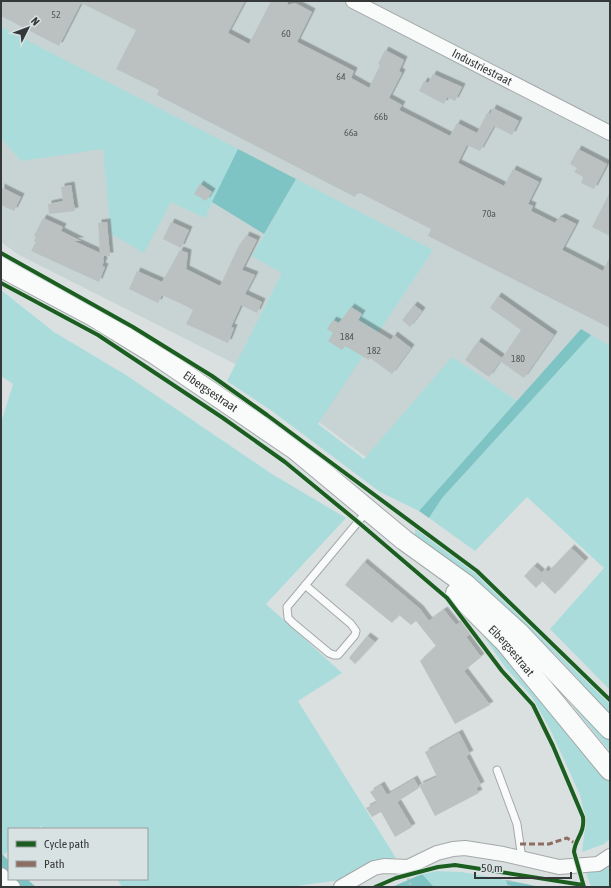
<svg xmlns="http://www.w3.org/2000/svg" width="611" height="888" font-family="'Asap Condensed',sans-serif">
<defs>
<filter id="shadow"><feDropShadow dx="3.5" dy="-3.5" stdDeviation="0" flood-color="#0004"/></filter>
</defs>
<rect width="100%" height="100%" fill="#dae0e0"/>
<path fill="#c8d4d4" d="M 1,1 L 610,1 L 610,346 L 435,509 L 255,374 L 19,255 L 1,242 Z"/>
<path fill="#aadcdc" d="M 1,27 L 238,149 L 205,218 L 171,202 L 144,253 L 111,234 L 103,149 L 21,161 L 1,138 Z
M 296,179 L 433,250 L 318,424 L 364,459 L 452,357 L 517,401 L 419,511 L 380,492 L 272,411 L 227,381 L 282,273 L 252,256 Z
M 1,290 L 54,332 L 126,375 L 272,474 L 346,518 L 266,604 L 342,673 L 298,701 L 396,858 L 384,859 L 341,880 L 289,887 L 122,887 L 117,879 L 147,879 L 147,829 L 43,829 L 41,826 L 37,829 L 9,829 L 9,850 L 3,855 L 1,853 L 1,423 L 13,384 L 1,376 Z
M 591,335 L 610,346 L 610,690 L 550,629 L 604,568 L 527,497 L 475,551 L 429,518 L 442,498 Z
M 415,528 L 479,574 L 610,703 L 610,721 L 579,680 L 552,651 L 529,638 L 415,536 Z
M 460,603 L 610,779 L 610,839 L 604,844 L 582,852 L 585,827 L 583,809 L 580,795 L 551,731 L 532,697 L 506,668 Z
M 567,693 L 610,741 L 610,752 L 576,710 Z
M 610,865 L 610,887 L 591,887 L 586,873 Z
M 437,871 L 462,872 L 506,880 L 508,887 L 434,887 L 422,874 Z"/>
<path fill="#7ec4c5" d="M 238,149 L 296,179 L 264,234 L 212,202 Z
M 581,329 L 591,335 L 442,498 L 429,518 L 419,511 Z
M 1,853 L 9,861 L 9,878 L 1,870 Z
M 422,874 L 434,887 L 392,887 Z
M 10,879 L 27,879 L 36,887 L 19,887 Z
M 506,880 L 541,887 L 508,887 Z"/>
<path fill="#bbc0c0" filter="url(#shadow)" d="M 1,1 L 245,1 L 228,33 L 249,44 L 271,1 L 287,1 L 288,5 L 295,3 L 312,12 L 297,42 L 354,71 L 351,78 L 369,88 L 380,65 L 378,64 L 385,50 L 404,60 L 399,71 L 402,73 L 389,98 L 402,105 L 399,110 L 450,136 L 457,123 L 477,133 L 487,113 L 490,114 L 493,108 L 519,121 L 512,135 L 494,126 L 480,151 L 467,145 L 458,163 L 504,186 L 513,169 L 539,182 L 528,204 L 533,206 L 531,211 L 555,223 L 558,219 L 562,217 L 576,224 L 562,250 L 603,271 L 610,256 L 610,328 L 428,236 L 431,229 L 358,192 L 355,197 L 157,95 L 159,90 L 116,69 L 136,30 L 81,3 L 59,46 L 1,16 Z
M 433,74 L 462,87 L 455,101 L 447,97 L 444,104 L 419,91 L 424,81 L 428,83 Z
M 578,149 L 607,164 L 594,189 L 581,183 L 583,177 L 574,172 L 577,168 L 570,164 Z
M 200,184 L 212,192 L 206,201 L 194,194 Z
M 71,185 L 75,211 L 49,214 L 48,204 L 63,201 L 61,187 Z
M 1,187 L 21,197 L 14,211 L 1,205 Z
M 610,192 L 610,236 L 592,227 Z
M 43,218 L 63,227 L 61,231 L 81,241 L 74,241 L 100,253 L 98,223 L 107,222 L 110,256 L 104,256 L 103,260 L 104,261 L 102,266 L 105,267 L 99,282 L 31,251 L 36,242 L 34,241 L 36,237 L 34,236 Z
M 171,222 L 189,230 L 181,248 L 163,239 Z
M 246,235 L 257,240 L 242,270 L 255,275 L 245,294 L 262,302 L 257,313 L 241,305 L 231,327 L 234,328 L 228,343 L 186,324 L 193,310 L 182,304 L 162,295 L 158,303 L 129,289 L 137,271 L 162,282 L 180,250 L 188,253 L 186,269 L 220,286 L 240,243 L 242,244 Z
M 498,296 L 554,335 L 524,378 L 500,361 L 489,377 L 465,360 L 478,341 L 502,358 L 521,330 L 490,308 Z
M 414,305 L 422,311 L 410,327 L 402,320 Z
M 351,307 L 362,314 L 358,320 L 391,340 L 394,335 L 411,348 L 392,374 L 370,358 L 369,360 L 345,346 L 342,350 L 328,341 L 333,333 L 327,329 L 333,320 L 339,323 Z
M 571,548 L 585,561 L 555,594 L 542,581 L 536,588 L 524,576 L 534,566 L 542,573 L 545,569 L 548,572 Z
M 364,562 L 420,609 L 429,621 L 444,610 L 456,625 L 461,622 L 470,634 L 466,637 L 481,657 L 464,671 L 490,705 L 455,724 L 420,661 L 436,646 L 416,621 L 411,625 L 399,615 L 392,623 L 345,585 Z
M 367,636 L 375,642 L 355,664 L 349,658 Z
M 459,733 L 470,754 L 466,756 L 481,785 L 476,788 L 479,793 L 435,816 L 419,785 L 437,777 L 425,752 Z
M 414,779 L 419,788 L 397,802 L 412,827 L 395,837 L 381,812 L 372,817 L 366,808 L 377,802 L 370,792 L 381,785 L 387,795 Z"/>
<g fill="none" stroke-linecap="round" stroke-linejoin="round">
<defs>
<path id="lane" d="M 305,585 L 351,624 L 356,631 L 355,635 L 338,655 L 334,655 L 329,653 L 293,623 L 288,618 L 287,607 C 314,575 341,542 368,510
M 497,770 L 517,824 L 522,859"/>
<g id="street">
<path id="s1" d="M 353,1 L 610,133"/>
<path d="M 1,875 L 13,887"/>
<path d="M 341,887 L 374,868 L 384,866 L 408,867 L 437,853 L 453,849 L 465,848 L 503,854 L 559,867 L 598,864 L 610,856"/>
</g>
<g id="secondary">
<path id="s2" d="M 1,267 L 93,316 L 155,354 L 296,450 L 404,540 L 465,584 L 519,633 L 610,729"/>
<path id="s3" d="M 456,593 L 505,642 L 610,770"/>
</g>
</defs>
<use href="#lane" stroke="#a4a8a8" stroke-width="9"/>
<use href="#street" stroke="#a4a8a8" stroke-width="16"/>
<use href="#secondary" stroke="#a4a8a8" stroke-width="22"/>
<path stroke="#bebfbf" stroke-width="2.5" stroke-dasharray="2 3" stroke-linecap="butt" d="M 408,878 L 411,887
M 509,887 L 511,874"/>
<use href="#lane" stroke="#f9fafa" stroke-width="7"/>
<use href="#street" stroke="#f9fafa" stroke-width="14"/>
<use href="#secondary" stroke="#f9fafa" stroke-width="20"/>
<path stroke="#8d6e63" stroke-width="3" stroke-dasharray="6 3" stroke-linecap="butt" d="M 520,844 L 549,844 L 567,838 L 576,844"/>
<defs>
<path id="cycleway" d="M 1,253 L 133,327 L 212,376 L 267,415 L 477,571 L 610,700
M 1,283 L 98,335 L 223,418 L 285,462 L 358,522 L 447,598 L 502,671 L 533,705 L 553,746 L 583,817 C 585,834 575,838 574,852 L 584,887
M 375,887 L 396,878 L 438,867 L 455,865 L 583,885"/>
</defs>
<use href="#cycleway" stroke="#d8e2e2" stroke-width="6"/>
<use href="#cycleway" stroke="#1b5e20" stroke-width="4"/>
</g>
<g text-anchor="middle" dominant-baseline="central" stroke-width="4" stroke-linejoin="round" paint-order="stroke">
<g font-size="10" fill="#565a5a">
<text x="56" y="14">52</text>
<text x="286" y="33">60</text>
<text x="341" y="76">64</text>
<text x="381" y="116">66b</text>
<text x="351" y="132">66a</text>
<text x="489" y="213">70a</text>
<text x="347" y="336">184</text>
<text x="374" y="350">182</text>
<text x="518" y="358">180</text>
</g>
<g font-size="12" fill="#353838" stroke="#d8e2e2">
<text stroke="none"><textPath href="#s1" startOffset="145">Industriestraat</textPath></text>
<text stroke="none"><textPath href="#s2" startOffset="244">Eibergsestraat</textPath></text>
<text stroke="none"><textPath href="#s3" startOffset="80">Eibergsestraat</textPath></text>
</g>
</g>
<rect width="611" height="888" fill="none" stroke="#353838" stroke-width="4"/>
<rect x="8" y="828" width="140" height="52" fill="#d8e2e2" stroke="#979e9e"/>
<rect x="16" y="841" width="20" height="6" fill="#1b5e20" stroke="#979e9e"/>
<text x="44" y="848" font-size="12" fill="#353838">Cycle path</text>
<rect x="16" y="861" width="20" height="6" fill="#8d6e63" stroke="#979e9e"/>
<text x="44" y="868" font-size="12" fill="#353838">Path</text>
<g transform="translate(28 28) rotate(48)" stroke="#d8e2e2" stroke-width="3" paint-order="stroke">
<path d="M0-3L7 15L0 10L-7 15Z" fill="#353838"/>
<text y="-6" font-size="11" font-weight="bold" text-anchor="middle" fill="#353838">N</text>
</g>
<path d="M475 872v6h96v-6" fill="none" stroke="#353838" stroke-width="2"/>
<text x="481" y="872" font-size="12" fill="#353838" stroke="#d8e2e2" stroke-width="3" paint-order="stroke">50 m</text>
</svg>
